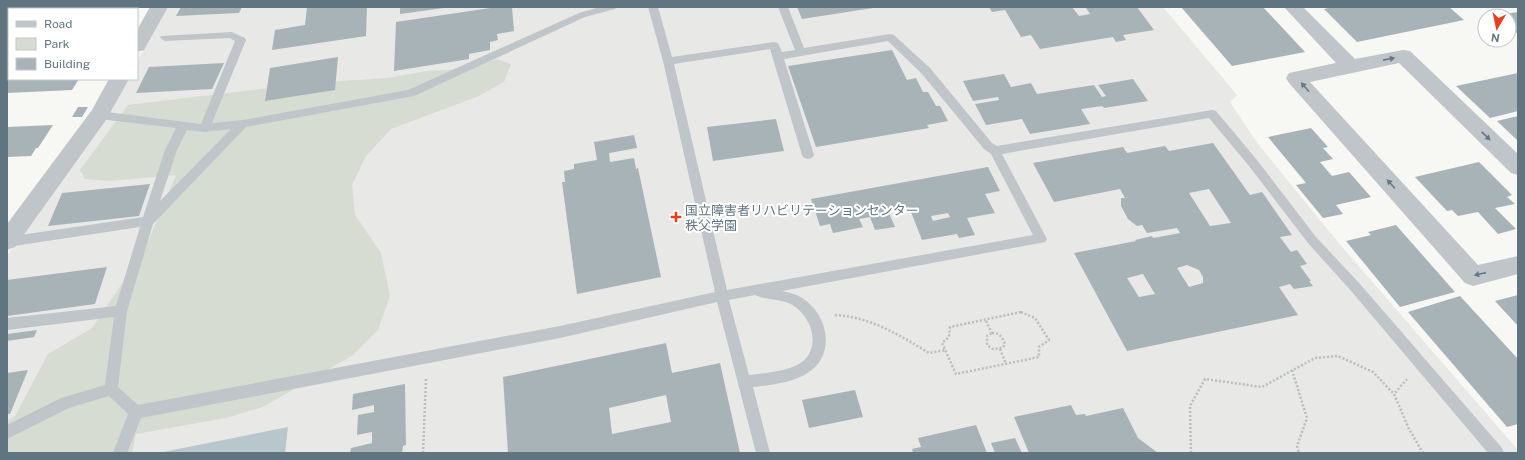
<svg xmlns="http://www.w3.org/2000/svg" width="1525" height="460" font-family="'Public Sans','Noto Sans JP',sans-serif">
<rect width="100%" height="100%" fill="#f7f7f3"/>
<path fill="#e8e8e7" d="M 167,7 L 1163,7 L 1237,95 L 1230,102 L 1258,144 L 1337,241 L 1518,450 L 1518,453 L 7,453 L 7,256 L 50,194 L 127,79 L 137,79 L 137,61 Z"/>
<path fill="#d7dcd2" d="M 497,59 L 511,64 L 504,82 L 479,96 L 391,129 L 366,156 L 352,185 L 355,215 L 381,253 L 390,296 L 378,330 L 353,355 L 263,407 L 226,418 L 136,434 L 132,453 L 7,453 L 7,421 L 15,416 L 48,354 L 92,328 L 144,251 L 176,175 L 109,181 L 85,179 L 80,170 L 128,105 L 310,83 L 388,78 L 427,71 L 467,69 Z"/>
<path fill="#b8c7cb" d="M 288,427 L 285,453 L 158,453 Z"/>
<path fill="#a8b3b7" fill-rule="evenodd" d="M 7,7 L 40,7 L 38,9 L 9,9 L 9,37 L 7,37 Z
M 181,7 L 242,7 L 239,13 L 176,16 Z
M 307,7 L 367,7 L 366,36 L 272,50 L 275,30 L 305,25 Z
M 400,7 L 444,7 L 444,8 L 400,14 Z
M 497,7 L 512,7 L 514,31 L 497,34 L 498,40 L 490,42 L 490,50 L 469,54 L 469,59 L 394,71 L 396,22 Z
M 797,7 L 873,7 L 873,8 L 802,19 Z
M 989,7 L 1072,7 L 1079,16 L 1090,14 L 1086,8 L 1137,7 L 1154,30 L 1123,35 L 1126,40 L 1116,42 L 1113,37 L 1040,49 L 1031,35 L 1021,37 L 1005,10 L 992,12 Z
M 1181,7 L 1263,7 L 1305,52 L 1232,66 Z
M 1333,7 L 1449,7 L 1464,20 L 1357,42 L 1324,9 Z
M 1518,12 L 1518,34 L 1509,26 L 1509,16 L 1497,15 Z
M 892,50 L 907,80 L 916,78 L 923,92 L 928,92 L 936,106 L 940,106 L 948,121 L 927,125 L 929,128 L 816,147 L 788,66 Z
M 7,56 L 9,56 L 9,79 L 79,79 L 72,90 L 7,93 Z
M 338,57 L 335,90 L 265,101 L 270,68 Z
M 224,63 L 212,89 L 136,93 L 149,67 Z
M 1518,73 L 1518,111 L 1490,118 L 1456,86 Z
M 1004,74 L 1011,87 L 1031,83 L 1037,94 L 1094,85 L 1102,97 L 1106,96 L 1098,85 L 1133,79 L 1148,101 L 1104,108 L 1102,106 L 1081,109 L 1090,124 L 1030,134 L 1022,119 L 986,125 L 975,104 L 999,100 L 998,97 L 973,101 L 963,81 Z
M 78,107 L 88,107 L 82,117 L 72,117 Z
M 1518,116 L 1518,141 L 1497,121 Z
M 776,119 L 784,151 L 713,161 L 707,127 Z
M 53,125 L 38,148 L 36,148 L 31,156 L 7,157 L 7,127 Z
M 1311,128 L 1328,147 L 1323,148 L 1333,159 L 1320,162 L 1332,176 L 1349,172 L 1371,197 L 1336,205 L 1343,214 L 1323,218 L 1296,185 L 1306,183 L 1268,137 Z
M 634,135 L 637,148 L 609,153 L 610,162 L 634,158 L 636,169 L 638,168 L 661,277 L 577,294 L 562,182 L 565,182 L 564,171 L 574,169 L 574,164 L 597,160 L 594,142 Z
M 1213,143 L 1250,195 L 1262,192 L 1292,235 L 1280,237 L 1291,252 L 1297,250 L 1307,264 L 1300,266 L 1311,281 L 1309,281 L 1313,286 L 1294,289 L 1290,284 L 1279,287 L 1298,315 L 1127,351 L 1074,253 L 1136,241 L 1135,240 L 1152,236 L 1153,238 L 1180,233 L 1177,228 L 1147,233 L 1142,225 L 1137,226 L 1128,219 L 1121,206 L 1121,198 L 1125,198 L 1120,189 L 1054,202 L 1033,163 L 1123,147 L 1127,153 L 1165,146 L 1169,151 ZM 1209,189 L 1231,223 L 1210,226 L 1189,193 ZM 1187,265 L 1199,270 L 1203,277 L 1203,283 L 1189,287 L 1177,268 ZM 1143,274 L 1155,294 L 1139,297 L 1127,278 Z
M 1479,162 L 1512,195 L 1507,197 L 1515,204 L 1495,208 L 1516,229 L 1498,234 L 1478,212 L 1458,216 L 1452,210 L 1447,211 L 1415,177 Z
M 988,167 L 1000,191 L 985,194 L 995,213 L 967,218 L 975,235 L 959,238 L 957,234 L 922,240 L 909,207 L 888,211 L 895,227 L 875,230 L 870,217 L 859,219 L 863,227 L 833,233 L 830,224 L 820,226 L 811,199 ZM 948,213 L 950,217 L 933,221 L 931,216 Z
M 150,184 L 139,216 L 48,226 L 62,193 Z
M 1396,225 L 1455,292 L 1400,307 L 1346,241 L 1371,235 L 1368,232 Z
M 107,267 L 95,304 L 7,316 L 7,280 Z
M 1518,295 L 1518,326 L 1495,301 Z
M 1460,296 L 1518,359 L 1518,424 L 1507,427 L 1408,312 Z
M 37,330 L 34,337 L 7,341 L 7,334 Z
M 666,343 L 672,373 L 720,363 L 740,453 L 508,453 L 503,377 ZM 666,395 L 671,422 L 612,434 L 609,408 Z
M 28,370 L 10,414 L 7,414 L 7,373 Z
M 405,384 L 406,445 L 403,446 L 402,453 L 350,453 L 351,448 L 372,443 L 372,432 L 357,435 L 358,415 L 374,412 L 374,405 L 352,410 L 353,394 Z
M 855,390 L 863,417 L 809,428 L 802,400 Z
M 1071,405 L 1076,415 L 1085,414 L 1086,416 L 1123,408 L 1138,438 L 1158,453 L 1029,453 L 1014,417 Z
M 976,425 L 987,453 L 913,453 L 912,449 L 921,447 L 918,438 Z
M 1015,438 L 1022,453 L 995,453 L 991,443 Z"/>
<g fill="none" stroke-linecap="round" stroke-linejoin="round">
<path stroke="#b9bdbf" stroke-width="2.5" stroke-dasharray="2 2" stroke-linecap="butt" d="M 1021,312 L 1035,318 L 1049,340 L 1039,347 L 1039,357 L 956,374 L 942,343 L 949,337 L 950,327 Z
M 835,315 C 871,317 899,335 929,353 L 946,350
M 986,321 L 992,333
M 992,333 C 1000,333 1003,338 1005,345 L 1002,348 L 993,349 L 987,345 L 987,336 Z
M 1000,349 L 1006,364
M 1292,370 L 1307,418 L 1297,446 L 1299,453
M 1407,379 L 1394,394 L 1409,429 L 1423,453
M 423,453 L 426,379
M 1191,453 L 1190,406 L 1205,379 L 1262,387 L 1315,358 L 1338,356 L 1373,372 L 1394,394"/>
<path fill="#bfc5c8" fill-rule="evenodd" d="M 600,7 L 617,7 L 615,9 L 585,17 L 414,96 L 246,127 L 153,224 L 127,311 L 118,387 L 138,405 L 560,326 L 715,292 L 663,61 L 648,7 L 658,7 L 672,57 L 774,42 L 778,43 L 782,52 L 795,50 L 778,7 L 788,7 L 804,48 L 890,34 L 894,35 L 930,68 L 992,143 L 997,146 L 1212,110 L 1216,111 L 1257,160 L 1316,237 L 1360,284 L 1502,448 L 1504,453 L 1488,453 L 1352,292 L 1308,243 L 1249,166 L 1209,118 L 1002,154 L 1047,239 L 1045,242 L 782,291 C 788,292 796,294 802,298 C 828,314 836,354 809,372 C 793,383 770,385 753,387 L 770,453 L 756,453 L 717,302 L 560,338 L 141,418 L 127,453 L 113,453 L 128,414 L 109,396 L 69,408 L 7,439 L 7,425 L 61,398 L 105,385 L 114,317 L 7,330 L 7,318 L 116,306 L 140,227 L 7,247 L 7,237 L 143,217 L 165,150 L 176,128 L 99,119 L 95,118 L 94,115 L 95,112 L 99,111 L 201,124 L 235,41 L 230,38 L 165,41 L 160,38 L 161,36 L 232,32 L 245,38 L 246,40 L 212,123 L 243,120 L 408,90 L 579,13 ZM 888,41 L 922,74 L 984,149 L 991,154 L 1033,235 L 727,290 L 674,64 L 770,49 L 802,155 L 804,158 L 808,159 L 812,158 L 814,155 L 784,59 ZM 231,129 L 160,201 L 177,150 L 187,130 L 205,132 ZM 755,295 C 767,301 782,298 794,306 C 815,320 822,354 795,366 C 781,372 764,373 749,375 L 729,300 Z"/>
<path fill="#bfc5c8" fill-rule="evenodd" d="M 150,7 L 168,7 L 144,50 L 137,52 L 137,30 Z
M 1284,7 L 1303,7 L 1355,59 L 1403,50 L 1410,51 L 1518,154 L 1518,175 L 1511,173 L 1399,63 L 1310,82 L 1478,265 L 1518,256 L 1518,274 L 1473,286 L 1465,283 L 1289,83 L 1286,78 L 1289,73 L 1336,63 Z
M 109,79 L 129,79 L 106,120 L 15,247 L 7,250 L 7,224 L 92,110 Z"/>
</g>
<defs><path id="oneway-solid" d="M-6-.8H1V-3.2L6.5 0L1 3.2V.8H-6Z"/></defs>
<g fill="#657984">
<use href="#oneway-solid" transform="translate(1389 59) rotate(-11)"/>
<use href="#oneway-solid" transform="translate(1305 87) rotate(-132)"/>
<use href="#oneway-solid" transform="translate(1486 136) rotate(44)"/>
<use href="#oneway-solid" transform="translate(1391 184) rotate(-132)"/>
<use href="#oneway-solid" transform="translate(1480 274) rotate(167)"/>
</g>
<path fill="#ee3d1d" stroke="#fff" stroke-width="1.5" d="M674 211h4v4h4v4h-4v4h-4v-4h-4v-4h4z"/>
<g text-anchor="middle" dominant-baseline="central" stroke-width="4" stroke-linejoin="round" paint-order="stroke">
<g font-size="13" fill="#607580" stroke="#fff" text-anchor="start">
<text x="685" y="210">国立障害者リハビリテーションセンター<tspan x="685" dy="15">秩父学園</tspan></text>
</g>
</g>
<rect width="1525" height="460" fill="none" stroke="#607580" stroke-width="16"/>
<rect x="8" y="8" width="130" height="72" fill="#ffffff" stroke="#bfc8cc"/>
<rect x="16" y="21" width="20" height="6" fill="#bfc5c8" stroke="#bfc8cc"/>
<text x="44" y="28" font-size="12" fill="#607580">Road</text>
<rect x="16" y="38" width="20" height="12" fill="#d7dcd2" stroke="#bfc8cc"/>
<text x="44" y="48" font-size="12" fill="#607580">Park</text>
<rect x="16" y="58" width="20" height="12" fill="#a8b3b7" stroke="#bfc8cc"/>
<text x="44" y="68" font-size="12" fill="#607580">Building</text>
<g transform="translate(1497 28) rotate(189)"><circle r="19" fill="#ffffff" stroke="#bfc8cc"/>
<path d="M0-3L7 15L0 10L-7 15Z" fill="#ee3d1d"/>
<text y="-6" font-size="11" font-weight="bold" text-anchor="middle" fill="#607580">N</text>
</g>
</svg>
